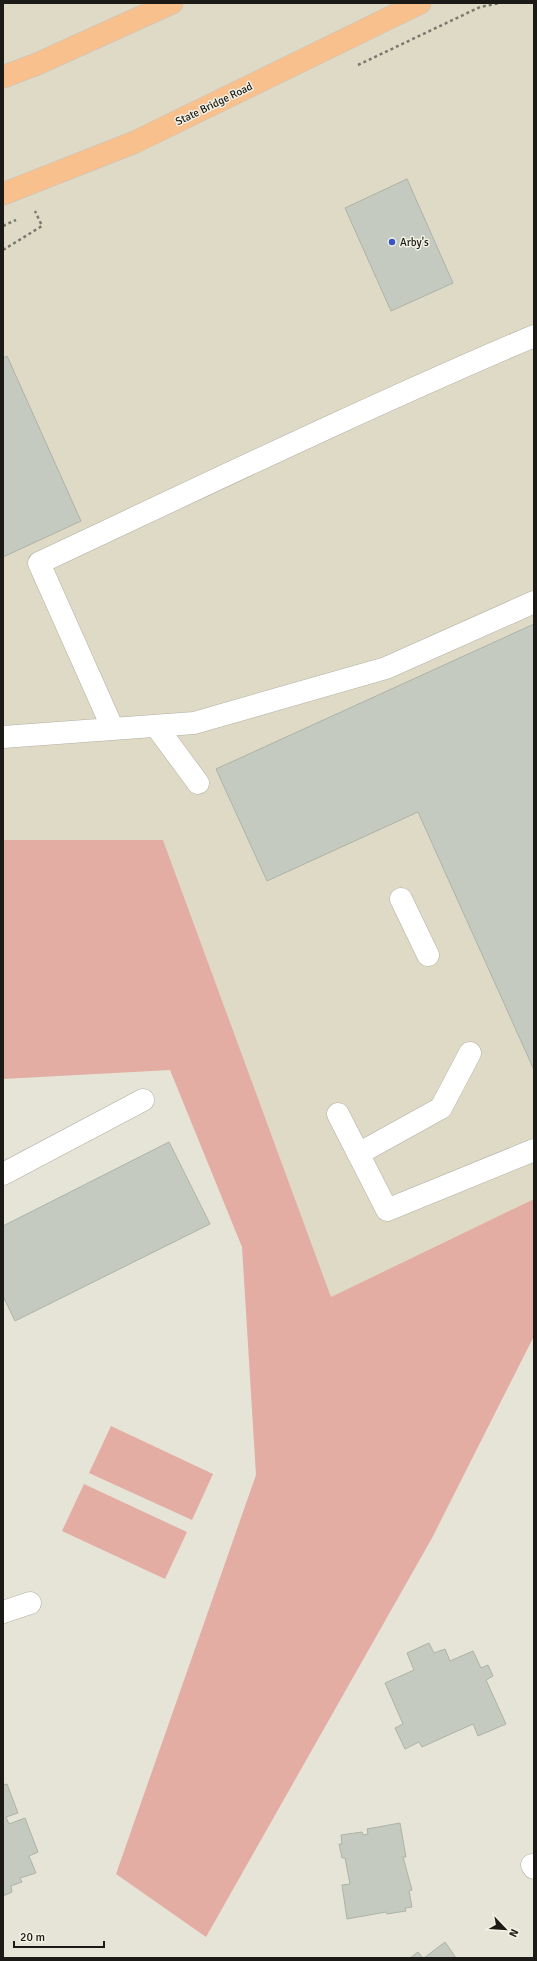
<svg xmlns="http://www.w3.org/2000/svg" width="537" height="1961" font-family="Signika,sans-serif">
<rect width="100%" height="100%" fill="#e6e4d7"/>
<path fill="#dedac6" d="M 3,3 L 534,3 L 534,1199 L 331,1297 L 163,840 L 3,840 Z"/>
<path fill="#e3ada3" d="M 3,840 L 163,840 L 331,1297 L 534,1199 L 534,1336 L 432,1538 L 206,1937 L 116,1874 L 256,1475 L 242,1247 L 170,1070 L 3,1079 Z
M 111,1426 L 213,1474 L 192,1520 L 89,1473 Z
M 84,1484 L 187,1532 L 165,1579 L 62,1531 Z"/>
<path fill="#c4cabf" stroke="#adb3a8" d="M 407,179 L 453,283 L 391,311 L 345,208 Z
M 7,356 L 81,521 L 3,557 L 3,358 Z
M 534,624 L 534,1070 L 418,812 L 267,881 L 216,769 Z
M 169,1142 L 210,1224 L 15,1321 L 3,1296 L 3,1226 Z
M 429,1643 L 434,1653 L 445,1649 L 450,1661 L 473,1651 L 481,1668 L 488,1665 L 493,1676 L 486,1680 L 506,1724 L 478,1736 L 473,1724 L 422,1747 L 419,1742 L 405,1749 L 395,1728 L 403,1724 L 385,1683 L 414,1670 L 407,1653 Z
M 7,1784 L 18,1813 L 6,1817 L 9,1824 L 25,1818 L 38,1852 L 29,1856 L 36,1873 L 20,1878 L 22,1882 L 11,1886 L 12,1892 L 3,1896 L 3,1785 Z
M 400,1823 L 406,1857 L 403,1857 L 412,1890 L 409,1891 L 412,1907 L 405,1908 L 406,1911 L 387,1914 L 386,1912 L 347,1919 L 342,1885 L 350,1884 L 345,1858 L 342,1858 L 339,1844 L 342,1844 L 341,1835 L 362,1832 L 363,1835 L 368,1834 L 367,1829 Z
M 445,1942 L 456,1958 L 424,1958 Z
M 418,1952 L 423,1958 L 410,1958 Z"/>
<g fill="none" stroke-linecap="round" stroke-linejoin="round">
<defs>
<path id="minor" d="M 156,726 L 198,783
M 113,729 L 39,563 C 203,486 367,407 534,336
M 3,737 L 194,723 L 386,668 L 534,602
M 401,899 L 428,955
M 338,1114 L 387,1210 L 534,1150
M 358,1154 L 441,1108 L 470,1053
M 3,1174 L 143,1100
M 3,1612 L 30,1603
M 532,1865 L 534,1868"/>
<path id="highway" d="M 3,77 L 37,64 L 172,3
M 3,194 L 135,142 L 420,3"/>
</defs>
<use href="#minor" stroke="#b1afa3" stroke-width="23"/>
<use href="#highway" stroke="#c4c3c2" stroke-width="23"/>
<path stroke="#7a7970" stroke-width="2.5" stroke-dasharray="3 3" stroke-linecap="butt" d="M 358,65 L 480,7 L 500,3
M 3,226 L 16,220
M 3,250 L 42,226 L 35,211"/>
<use href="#minor" stroke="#fff" stroke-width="22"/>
<use href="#highway" stroke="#f8c08d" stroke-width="22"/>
</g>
<circle fill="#3854c6" stroke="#f3f1e4" stroke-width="1.5" cx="392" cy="242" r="4"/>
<g text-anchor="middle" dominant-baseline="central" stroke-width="3" stroke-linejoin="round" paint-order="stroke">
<g font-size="11" fill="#1b1a16" stroke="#f3f1e4">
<text transform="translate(214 104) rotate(-26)">State Bridge Road</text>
</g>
<g font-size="11" fill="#1b1a16" stroke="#f3f1e4" text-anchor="start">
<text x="400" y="242">Arby's</text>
</g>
</g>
<rect width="537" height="1961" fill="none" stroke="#1b1a16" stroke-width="8"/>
<g transform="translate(505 1929) rotate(115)" stroke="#f3f1e4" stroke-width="3" paint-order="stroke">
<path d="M0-3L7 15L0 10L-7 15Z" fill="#1b1a16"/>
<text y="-6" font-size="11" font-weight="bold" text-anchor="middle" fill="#1b1a16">N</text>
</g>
<path d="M14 1941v6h90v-6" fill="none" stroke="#1b1a16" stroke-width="2"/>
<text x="20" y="1941" font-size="12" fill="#1b1a16" stroke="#f3f1e4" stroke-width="3" paint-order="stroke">20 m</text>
</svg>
